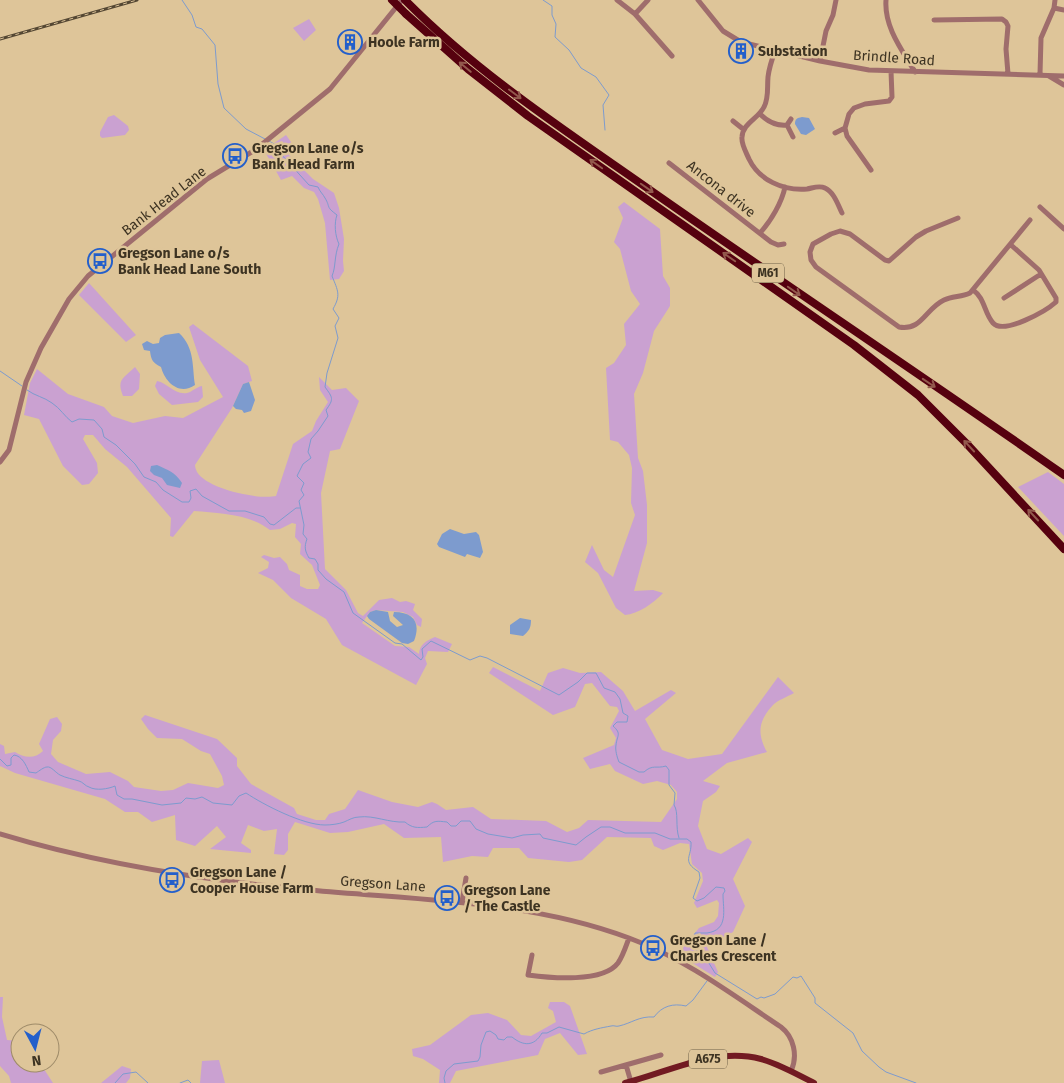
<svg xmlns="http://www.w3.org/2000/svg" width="1064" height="1083" font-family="'Fira Sans',sans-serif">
<rect width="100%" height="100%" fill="#dec599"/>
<path fill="#caa1d1" d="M 309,19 L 316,30 L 304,41 L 293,28 Z
M 114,115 L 128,126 L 129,130 L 125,135 L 102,138 L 100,136 L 100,132 L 108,117 Z
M 286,135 L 291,142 L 289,155 L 313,179 L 334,193 L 339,208 L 344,239 L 343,261 L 344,271 L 339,279 L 330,280 L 325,223 L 318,199 L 314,192 L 304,188 L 292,176 L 281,180 L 264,150 Z
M 624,202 L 660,229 L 663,276 L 670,288 L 670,306 L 654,331 L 643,373 L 634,394 L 638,458 L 643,471 L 647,505 L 647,543 L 634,591 L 653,590 L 663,593 C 654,603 638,614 625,615 L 616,608 L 598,573 L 585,562 L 592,545 L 604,570 L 613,577 L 635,515 L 631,503 L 632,468 L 629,455 L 618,442 L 610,440 L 606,368 L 614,363 L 626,345 L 624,324 L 640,304 L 631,291 L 620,249 L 614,242 L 623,218 L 618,207 Z
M 89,283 L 136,335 L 126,342 L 79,295 Z
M 193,324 L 248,366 L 252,381 L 243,384 L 232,408 L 195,465 C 195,467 196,470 197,472 C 207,489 259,500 276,496 L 293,444 L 312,431 L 316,421 L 328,402 L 320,390 L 319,377 L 332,390 L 346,388 L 359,401 L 340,449 L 330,451 L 321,493 L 325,569 L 346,590 L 358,613 L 363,616 L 379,600 L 392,598 L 400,602 L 406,601 L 415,604 L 413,610 L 422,619 L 421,627 L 417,625 L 413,617 L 403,612 L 376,610 L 370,612 L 362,623 L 395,646 L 409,647 L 419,654 C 419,645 427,640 435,637 L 452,644 L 448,652 L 428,651 L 425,658 L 427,664 L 416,685 L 342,645 L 326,619 L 291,598 L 273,580 L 258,573 L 268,568 L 269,562 L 261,557 L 264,555 L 274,558 L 280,557 L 287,564 L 289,570 L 300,575 L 300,586 L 307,589 L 318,589 L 320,585 L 312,565 L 300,554 L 301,544 L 295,537 L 296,524 L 292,523 L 280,529 L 270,530 C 250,514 219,513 194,511 L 173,537 L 170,536 L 171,518 L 127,467 L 105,449 L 93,435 L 85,435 L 83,439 L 97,463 L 98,473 L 89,484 L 82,485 L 63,466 L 39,419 L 24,415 L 30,383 L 37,369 L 68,394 L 104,407 L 112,416 L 133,423 L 165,416 L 183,418 L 223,397 L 200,360 L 189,327 Z
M 135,367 L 140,374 L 139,389 L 132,396 L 123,396 C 116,379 124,378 135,367 Z
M 157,381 C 168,383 174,395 187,393 C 192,392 196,387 202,386 L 203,397 L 198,402 L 172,405 L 159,394 L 155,386 Z
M 1048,472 L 1064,484 L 1064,536 L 1018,487 Z
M 493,667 L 540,691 L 548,673 L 563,668 L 580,673 L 601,672 L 623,691 L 635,711 L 671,690 L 676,693 L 645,719 L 662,750 L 688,759 L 722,754 L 778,677 L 794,693 C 787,697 778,700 773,705 C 758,721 757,734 767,752 L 727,763 L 703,781 L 720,786 L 716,792 L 703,801 L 698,826 L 707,849 L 721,854 L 748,838 L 752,842 L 733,879 L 745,906 L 733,932 L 707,947 L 718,972 L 715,977 L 678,954 L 699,928 L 714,922 L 718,916 L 719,903 L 717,900 L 697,908 L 694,903 L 703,881 L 702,873 L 692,864 L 689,844 L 680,843 L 663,850 L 654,846 L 651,838 L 607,837 L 582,860 L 569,862 L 528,858 L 519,848 L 493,848 L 488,857 L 472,856 L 443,862 L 441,837 L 404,838 L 384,824 L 348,832 L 330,833 L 295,822 L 288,834 L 288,850 L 284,855 L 274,854 L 277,829 L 264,831 L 248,825 L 241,843 L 251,850 L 251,853 L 210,849 L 226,837 L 217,826 L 195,846 L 176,840 L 175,815 L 152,822 L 138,812 L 125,812 L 105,799 L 15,773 L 0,766 L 0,744 L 4,746 L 5,754 L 15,752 C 24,758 35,759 43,751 L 39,744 L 50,719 L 57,717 L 62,724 L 61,731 L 53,740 L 51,754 L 58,762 L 86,774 L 110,772 L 128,781 L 134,787 L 161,791 L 173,790 L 188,783 L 218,788 L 224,785 L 222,776 L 210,754 L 201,751 L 182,739 L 157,738 L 148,729 L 141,719 L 145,715 L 217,739 L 237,758 L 237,766 L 251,784 L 294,808 L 297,814 L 316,820 L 325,820 L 329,814 L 345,809 L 358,790 L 392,802 L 418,807 L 432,802 L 437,804 L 446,810 L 473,807 L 491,819 L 546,821 L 567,832 L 579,828 L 588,820 L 661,822 L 677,799 L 677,792 L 671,785 L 657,781 L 643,784 L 615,771 L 610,764 L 590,769 L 583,758 L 614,745 L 616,738 L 610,728 L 619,711 L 617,707 L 610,706 L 592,683 L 585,684 L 575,707 L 553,715 L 489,673 Z
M 0,997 L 3,997 L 2,1017 L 7,1040 L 20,1041 L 20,1063 L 40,1063 L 53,1083 L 11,1083 L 9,1076 L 0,1066 Z
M 550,1002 L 564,1002 L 570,1006 L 587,1054 L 578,1055 L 560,1033 L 545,1039 L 538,1055 L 456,1071 L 450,1083 L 439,1083 L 440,1070 L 423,1059 L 413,1056 L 412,1049 L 430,1045 L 471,1015 L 488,1013 L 507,1020 L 521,1035 L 531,1036 L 556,1022 L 553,1011 L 548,1008 Z
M 219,1060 L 225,1083 L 200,1083 L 202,1061 Z
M 122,1066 L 131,1069 L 130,1078 L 126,1083 L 101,1083 Z"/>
<path fill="#7d9bce" d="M 802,117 L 809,118 L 815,129 L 806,135 L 801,134 L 795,124 C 795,119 797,118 802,117 Z
M 179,333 C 195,348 192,366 195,385 C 179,396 165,382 161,367 C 153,363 151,360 150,351 L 144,350 L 142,344 L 147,341 L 153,344 L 159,343 L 160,338 L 165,335 Z
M 249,382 L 255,400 L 251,411 L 244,413 L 242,410 L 236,409 L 233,406 L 243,384 Z
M 157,465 C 168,470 175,472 182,483 L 180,488 L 167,485 L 162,478 L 154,475 L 150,471 L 151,466 Z
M 450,529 L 464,534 L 476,532 L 479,535 L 483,552 L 480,558 L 467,554 L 465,557 L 439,547 L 437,544 L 442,534 Z
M 376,610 L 388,612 L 390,621 L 397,627 L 403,625 L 393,616 L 394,612 C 414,612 421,623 414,641 L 408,644 L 402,643 L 369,619 L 367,616 L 370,612 Z
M 520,618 L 531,620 C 531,628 529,631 523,636 L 510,634 L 510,625 Z"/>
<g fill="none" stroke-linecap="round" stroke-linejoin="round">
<path stroke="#7d9bce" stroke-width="1" d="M 182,0 L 192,15 L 196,27 L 202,29 L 215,45 L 218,84 L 224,108 L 246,129 L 265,139
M 543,0 L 552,6 L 552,15 L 556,24 L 555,37 L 569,50 L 581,68 L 596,77 L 609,95 L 603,105 L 605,130
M 269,141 L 281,148 L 280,153 L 309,185 L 318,187 C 320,192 323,194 325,198 C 331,208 325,206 337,215 C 334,223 335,236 339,244 C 334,256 336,267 332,276 C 338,291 341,295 333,309 L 339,318 L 335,326 L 338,338 L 327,373 L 325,387 C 333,398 334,399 326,410 L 328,416 L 318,431 L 311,439 L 308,452 L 311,458 L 303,464 L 297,476 L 304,483 L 301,490 L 304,495 L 299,501 L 304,525 L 303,534 L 307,539 C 304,547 305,551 309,558 L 315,559 L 318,564 L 318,570 L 326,579 L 344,592 L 353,613 L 395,643 L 402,644 L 421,660 L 423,657 L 422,649 L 431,641 L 470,660 L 480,656 L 487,658 L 559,695 L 578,682 L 587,673 L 596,673 L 604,688 L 615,692 L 620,699 L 623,713 L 628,716 L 627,722 L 617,722 L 613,726 C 622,734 617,735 616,745 C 615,750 617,757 619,762 L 639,772 L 644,772 C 653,764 656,769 666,766 L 669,770 L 669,785 L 675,793 L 674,805 C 679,812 675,827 679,838
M 0,371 L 22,386
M 27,390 C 35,396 44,397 52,403 C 60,408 65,417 72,422 L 79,419 L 94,420 L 102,429 L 104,437 L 116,445 L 135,464 L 144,477 L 156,482 L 163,490 L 182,502 L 189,502 L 191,498 L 190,491 L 196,489 L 202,496 L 229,511 L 245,511 L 264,517 L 270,524 L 274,525 L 296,508 L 300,508
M 0,759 L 7,766 L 11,765 L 11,758 L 14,755 C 22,756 26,765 29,772 L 36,773 C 39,771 44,767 47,767 C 51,766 56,773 60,775 C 66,778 73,779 79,781 C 83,782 85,786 89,787 C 96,791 108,789 115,786 L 117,795 L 124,799 L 132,799 L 162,805 L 181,803 L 186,798 L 195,799 L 202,797 L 213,803 L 232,805 L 239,796 L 246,793 C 264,805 303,825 325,825 C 331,825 339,824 344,822 C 349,820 353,817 359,817 C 374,815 389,823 405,822 C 412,828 417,828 427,827 C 434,820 437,821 447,822 L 451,826 L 456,826 L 461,821 L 470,821 L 476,829 L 488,834 L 512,838 L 523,835 L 540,834 L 543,838 L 576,845 L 586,837 L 601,827 L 610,827 L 625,833 L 655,833 L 670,839 L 687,839 L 691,842 C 692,857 681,861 699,872 L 700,878 L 693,898 L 697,901 L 704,898 L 716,887 L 724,888 L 725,891 L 723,894 C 723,910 729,930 707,933 C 703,933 699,933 695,933 L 693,947 L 707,960 L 715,973 L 757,999 L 761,997 L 764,998 L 775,994 L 793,977 L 797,978 L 801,976 L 815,998 L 815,1003 L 853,1033 L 862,1051 L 879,1067 L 886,1072 L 916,1083
M 115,1083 L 123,1074 L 136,1072 L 148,1083
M 180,1083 L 188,1080 L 191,1083
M 445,1083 L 444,1078 L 446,1071 L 454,1064 L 478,1061 L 480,1057 L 481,1045 L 486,1032 L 490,1031 L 496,1035 L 498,1039 L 504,1040 L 507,1037 L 512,1037 C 523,1046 534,1047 542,1033 L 547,1033 L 559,1027 L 584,1034 C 593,1029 601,1028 611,1026 C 614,1025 616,1027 619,1026 C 632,1023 639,1016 654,1017 C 662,1006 673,1003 686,1006 L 693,1000 L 707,981"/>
<path stroke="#9f6d6c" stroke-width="5" d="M 617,0 L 635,14
M 648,0 L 635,14 L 672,56
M 698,0 L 723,31 L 741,42 L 820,61 L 869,70 L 1064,76
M 886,0 C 884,27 902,50 915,72
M 1054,8 L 1064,10
M 934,20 L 1002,19 L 1006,22 L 1008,26 L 1006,49 L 1008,74
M 775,51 C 772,59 769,69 768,77 C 767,88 769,98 764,107 C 758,119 743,123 742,137 C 741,144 746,152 749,159 C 759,180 783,191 807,189 C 813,188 819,185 825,188 C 834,192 838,205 842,213
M 820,61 L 826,31 L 833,15 L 836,0
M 1040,74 L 1041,38 L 1054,8 L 1055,0
M 1049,76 L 1064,85
M 760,114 C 767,121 777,126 787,125 L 791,119
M 733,121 L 743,129
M 787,125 L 793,137
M 835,133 L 845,128
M 669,163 L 771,242 L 778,245 L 784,244
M 871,170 L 847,136 L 845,128 L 849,114 L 854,108 L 865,104 L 889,101 L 892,97 L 891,71
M 1040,207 L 1064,229
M 958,218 L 926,231 L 916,237 L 889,261 L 885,260 L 850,234 L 840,231 L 831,234 L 813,244 L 810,252 L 811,260 L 816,267 L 899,327 C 922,331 925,309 944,300 C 952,296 962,297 970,293 L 1030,220
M 760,233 C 771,221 782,202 785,187
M 973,290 C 985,298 984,313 993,323 C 1004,335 1046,311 1056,302 L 1056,298 L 1039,270 L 1011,245
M 1004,298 L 1041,274
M 0,462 L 9,450 L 26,382 L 41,348 L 69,299 L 88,276 L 207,179 L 255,150 L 330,89 L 402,0
M 0,834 C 99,864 208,881 310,890 C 416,900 528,900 629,938 C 684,958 733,995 781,1027 C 794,1037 798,1056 791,1071
M 462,902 L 466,878
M 532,955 L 528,975 C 550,978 603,983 618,963 C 623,956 626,946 629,938
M 626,1065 L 631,1082
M 601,1072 L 661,1055"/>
<path stroke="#721a22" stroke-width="6" d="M 625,1083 C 669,1072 714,1047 761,1059 C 779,1064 797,1074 814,1083"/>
<path stroke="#56010f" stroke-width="8" d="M 405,0 C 478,74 566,131 650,190 C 787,286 927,379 1064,475
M 406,14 L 468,69 L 528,116 L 854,345 L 918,395 L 966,443 L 1064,549"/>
<defs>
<path id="rail" d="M 0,39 L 137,0"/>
</defs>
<use href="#rail" stroke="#544733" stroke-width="3"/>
<use href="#rail" stroke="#dec599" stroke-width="1" stroke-dasharray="4" stroke-linecap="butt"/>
<path stroke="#56010f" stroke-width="8" d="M 392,0 L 406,14"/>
</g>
<defs><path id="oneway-shaft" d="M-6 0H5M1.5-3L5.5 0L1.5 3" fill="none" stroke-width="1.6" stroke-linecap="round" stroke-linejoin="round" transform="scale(1.25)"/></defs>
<g stroke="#93594d">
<use href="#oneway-shaft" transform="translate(465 67) rotate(-140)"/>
<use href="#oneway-shaft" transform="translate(515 94) rotate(37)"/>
<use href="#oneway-shaft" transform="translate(596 164) rotate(-145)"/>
<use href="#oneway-shaft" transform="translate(647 188) rotate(35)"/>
<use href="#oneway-shaft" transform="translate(729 257) rotate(-145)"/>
<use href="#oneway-shaft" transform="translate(794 291) rotate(35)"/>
<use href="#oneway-shaft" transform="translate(929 383) rotate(34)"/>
<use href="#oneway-shaft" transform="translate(969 446) rotate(-133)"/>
<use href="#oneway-shaft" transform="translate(1033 515) rotate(-133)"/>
</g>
<defs>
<symbol id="building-ring" viewBox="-11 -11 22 22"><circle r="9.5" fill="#dec599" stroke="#235fcb" stroke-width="1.5"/><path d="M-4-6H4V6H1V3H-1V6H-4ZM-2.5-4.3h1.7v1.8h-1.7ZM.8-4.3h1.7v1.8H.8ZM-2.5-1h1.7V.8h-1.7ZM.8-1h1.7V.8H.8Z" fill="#235fcb"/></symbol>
<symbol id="bus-ring" viewBox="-11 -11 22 22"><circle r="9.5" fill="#dec599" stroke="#235fcb" stroke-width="1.5"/><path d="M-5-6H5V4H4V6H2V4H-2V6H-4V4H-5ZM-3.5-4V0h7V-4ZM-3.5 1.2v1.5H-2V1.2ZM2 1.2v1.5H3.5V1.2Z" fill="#235fcb"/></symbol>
</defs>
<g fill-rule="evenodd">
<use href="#building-ring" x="336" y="28" width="28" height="28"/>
<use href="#building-ring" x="727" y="37" width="28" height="28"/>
<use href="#bus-ring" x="221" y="142" width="28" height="28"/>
<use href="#bus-ring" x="86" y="247" width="28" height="28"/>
<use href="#bus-ring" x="158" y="866" width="28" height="28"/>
<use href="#bus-ring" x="433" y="884" width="28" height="28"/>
<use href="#bus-ring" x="639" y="934" width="28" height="28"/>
</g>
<g text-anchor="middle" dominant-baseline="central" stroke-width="5" stroke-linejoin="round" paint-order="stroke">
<g fill="#dec599" stroke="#6d5f46" stroke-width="1">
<rect x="752" y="263.5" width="32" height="19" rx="4"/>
<rect x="689" y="1049.5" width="38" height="19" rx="4"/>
</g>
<g font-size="12" font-weight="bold" fill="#3d3322">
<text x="768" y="273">M61</text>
<text x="708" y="1059">A675</text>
</g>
<g font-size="14" font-weight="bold" fill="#3d3322" stroke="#dec599" text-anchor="start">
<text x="368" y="42">Hoole Farm</text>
<text x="758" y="51">Substation</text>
<text x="252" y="148">Gregson Lane o/s<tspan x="252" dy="16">Bank Head Farm</tspan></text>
<text x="118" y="253">Gregson Lane o/s<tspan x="118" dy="16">Bank Head Lane South</tspan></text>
<text x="190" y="872">Gregson Lane /<tspan x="190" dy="16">Cooper House Farm</tspan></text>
<text x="464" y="890">Gregson Lane<tspan x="464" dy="16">/ The Castle</tspan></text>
<text x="670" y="940">Gregson Lane /<tspan x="670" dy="16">Charles Crescent</tspan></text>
</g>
<g font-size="14" fill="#3d3322" stroke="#dec599">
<text transform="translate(894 58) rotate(4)">Brindle Road</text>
<text transform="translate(721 189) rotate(38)">Ancona drive</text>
<text transform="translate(164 201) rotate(-38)">Bank Head Lane</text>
<text transform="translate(383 884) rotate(4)">Gregson Lane</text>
</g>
</g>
<g transform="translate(35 1048) rotate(173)"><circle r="24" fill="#dec599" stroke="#9e8b69"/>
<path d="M0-4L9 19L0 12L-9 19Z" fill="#235fcb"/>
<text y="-8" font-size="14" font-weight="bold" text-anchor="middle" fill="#3d3322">N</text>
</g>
</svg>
